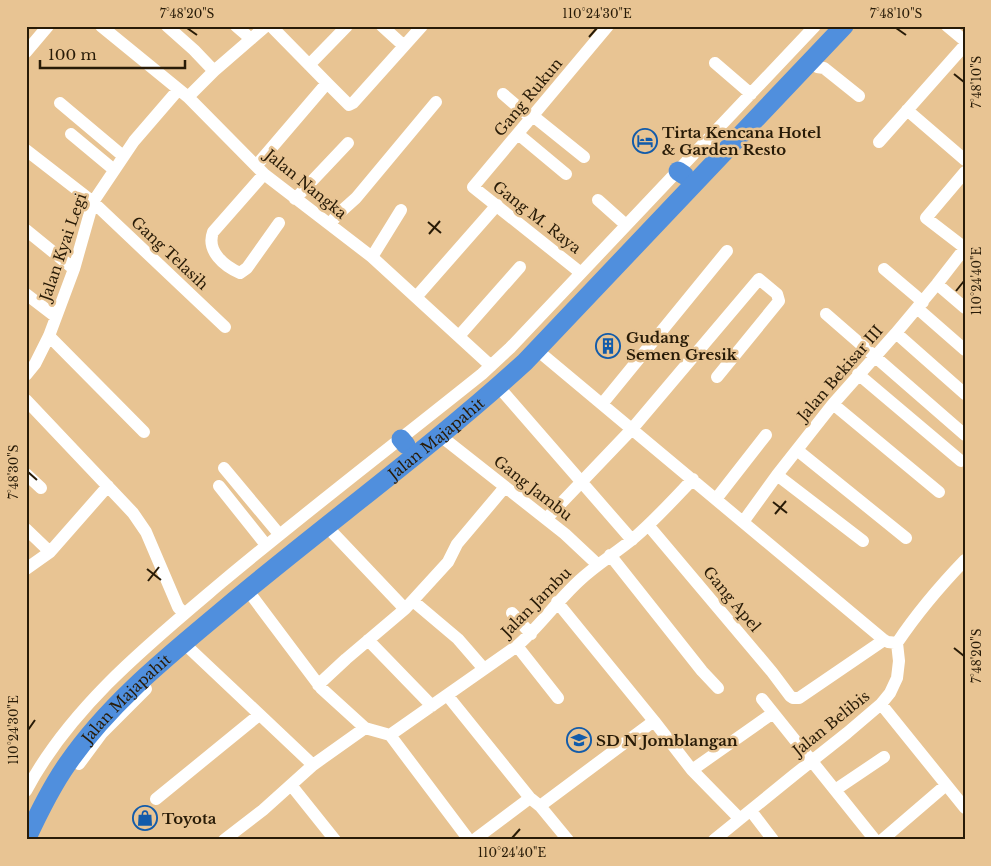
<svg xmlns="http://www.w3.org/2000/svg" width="991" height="866" font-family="'Libre Baskerville',serif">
<rect width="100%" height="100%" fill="#e8c493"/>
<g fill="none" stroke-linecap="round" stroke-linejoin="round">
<path stroke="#fff" stroke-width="12" d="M 101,26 L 188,97 L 264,174 L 372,257 L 491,366
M 167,26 L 194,50 L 214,71
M 236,26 L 251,39
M 271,26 L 327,83
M 382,26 L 404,46
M 947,26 L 965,41
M 26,52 L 48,26
M 715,63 L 751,94
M 309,65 L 347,26
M 817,67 L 824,68 L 859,96
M 503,94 L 531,118
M 188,97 L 214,71 L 266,26
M 60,103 L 123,156
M 907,110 L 965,160
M 533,116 L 584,157
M 71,134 L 113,169
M 518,134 L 566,174
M 879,142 L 965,45
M 26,150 L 93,202 L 225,327
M 256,166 L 327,83 L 349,105 L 353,103 L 422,26
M 264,174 L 213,232 C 206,251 224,266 240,273 L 247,268 L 279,223
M 295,199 L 348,143
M 598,200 L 626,225
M 330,224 L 337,215 L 356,198 L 436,102
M 26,230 L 74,269
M 372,257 L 401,210
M 884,269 L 923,302
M 581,273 L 473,187 L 608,26
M 937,284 L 965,308
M 26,294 L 56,317
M 417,296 L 497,205
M 917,308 L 965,350
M 826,314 L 965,435
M 896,333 L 965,394
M 49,336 L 144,432
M 459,336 L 520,267
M 543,355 L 884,640 L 888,642 L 897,643
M 858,374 L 961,461
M 26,375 L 35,364 L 49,336 L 74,269 L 93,202 L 134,141 L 178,90
M 504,393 L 632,540
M 26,400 L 133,513 L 146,532 L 178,607 L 184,614
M 602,404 L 727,251
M 833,404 L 939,492
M 447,441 L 565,534 L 597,564
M 797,450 L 906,538
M 224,468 L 279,534
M 26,474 L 41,488
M 777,475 L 863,541
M 219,486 L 266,545
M 716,499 L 766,435
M 546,519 L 632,429 L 759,279 L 777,294 L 779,301 L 717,377
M 743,522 L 777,475 L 833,404 L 896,333 L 937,284 L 965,248 L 926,218 L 965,172
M 648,525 L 772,672 L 790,696 L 793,698 L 799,698 L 884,640
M 26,529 L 50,552
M 332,532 L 405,609
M 610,555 L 702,671 L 718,688
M 26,569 L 50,552 L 108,486
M 252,596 L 321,688 L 365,728 L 390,735 L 469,840
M 413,601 L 458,639 L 484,669
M 557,602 L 654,721 L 692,770 L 740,819
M 512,613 L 531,634
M 368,640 L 432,706
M 517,646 L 558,698
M 190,649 L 313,765
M 318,685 L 346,659 L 405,609 L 448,562 L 457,544 L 505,487
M 447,695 L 530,798 L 540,806 L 568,840
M 762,699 L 875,840
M 881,704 L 965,808
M 390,735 L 517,646 C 540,626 557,601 580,580 C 597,564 616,553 634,538 C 655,520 674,499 693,479
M 79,764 L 102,733 L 146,689
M 692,770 L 773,713
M 291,785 L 335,840
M 835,790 L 884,757
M 26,791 C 70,707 151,642 222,582 C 307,511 396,443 482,374 L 510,348 L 815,26
M 156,799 L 259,715
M 540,806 L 654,721
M 751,811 L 773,840
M 224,840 L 263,810 L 313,765 L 365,728
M 474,840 L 530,798
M 714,840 L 794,775 L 847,733 L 881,704 L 890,693 L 897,678 L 899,661 L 897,643 C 917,613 940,586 965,560
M 882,840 L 946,785"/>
<g stroke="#508fdd" stroke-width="19">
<path d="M 678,171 L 684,175"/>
<path d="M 401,439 L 406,445"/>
<path id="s1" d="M 26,840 C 38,814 51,787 68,763 C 112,699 176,650 235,600 C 331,520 433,446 525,362 L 844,26"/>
</g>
</g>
<path fill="none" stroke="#281b07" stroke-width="2" d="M 187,28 L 197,35M 896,28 L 906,35M 589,37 L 597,28M 954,74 L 964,82M 428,222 L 441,233M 429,234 L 440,221M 956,291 L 964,281M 28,472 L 37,480M 773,502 L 787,513M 775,514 L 786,501M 147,569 L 161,580M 148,581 L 159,567M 954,648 L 964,656M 28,730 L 35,720M 512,838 L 520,829"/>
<defs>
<symbol id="hotel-ring" viewBox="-11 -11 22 22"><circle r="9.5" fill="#e8c493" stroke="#125baa" stroke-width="1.5"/><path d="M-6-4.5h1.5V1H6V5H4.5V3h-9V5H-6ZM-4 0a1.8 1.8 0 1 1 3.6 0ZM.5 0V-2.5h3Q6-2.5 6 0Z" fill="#125baa"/></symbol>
<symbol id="building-ring" viewBox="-11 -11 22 22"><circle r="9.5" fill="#e8c493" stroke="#125baa" stroke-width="1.5"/><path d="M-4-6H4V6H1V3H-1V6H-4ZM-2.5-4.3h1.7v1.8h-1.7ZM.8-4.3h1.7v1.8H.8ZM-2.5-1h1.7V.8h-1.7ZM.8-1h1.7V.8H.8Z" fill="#125baa"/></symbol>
<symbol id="school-ring" viewBox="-11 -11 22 22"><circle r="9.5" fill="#e8c493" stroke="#125baa" stroke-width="1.5"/><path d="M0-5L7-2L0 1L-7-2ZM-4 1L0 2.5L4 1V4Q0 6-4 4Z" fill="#125baa"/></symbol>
<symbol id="shop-ring" viewBox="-11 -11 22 22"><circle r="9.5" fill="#e8c493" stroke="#125baa" stroke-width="1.5"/><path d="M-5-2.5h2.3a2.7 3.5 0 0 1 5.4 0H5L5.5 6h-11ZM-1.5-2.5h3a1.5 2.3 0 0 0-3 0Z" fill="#125baa"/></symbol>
</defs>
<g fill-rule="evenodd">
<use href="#hotel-ring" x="631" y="127" width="28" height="28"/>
<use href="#building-ring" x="594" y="332" width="28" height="28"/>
<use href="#school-ring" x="565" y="726" width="28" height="28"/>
<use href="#shop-ring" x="131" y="804" width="28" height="28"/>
</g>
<g text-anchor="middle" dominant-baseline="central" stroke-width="5" stroke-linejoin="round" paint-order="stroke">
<g font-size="15" fill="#281b07" stroke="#e8c493">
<text transform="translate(528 97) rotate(-50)">Gang Rukun</text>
<text transform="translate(306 184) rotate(39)">Jalan Nangka</text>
<text transform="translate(537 217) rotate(38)">Gang M. Raya</text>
<text transform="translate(63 247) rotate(-71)">Jalan Kyai Legi</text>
<text transform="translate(170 253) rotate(43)">Gang Telasih</text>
<text transform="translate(840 373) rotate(-49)">Jalan Bekisar III</text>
<text stroke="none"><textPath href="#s1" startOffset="580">Jalan Majapahit</textPath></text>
<text transform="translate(533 488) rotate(38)">Gang Jambu</text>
<text transform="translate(732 599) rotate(50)">Gang Apel</text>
<text transform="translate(536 602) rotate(-45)">Jalan Jambu</text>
<text stroke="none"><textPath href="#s1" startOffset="175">Jalan Majapahit</textPath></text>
<text transform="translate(831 723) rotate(-39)">Jalan Belibis</text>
</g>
<g font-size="15" font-weight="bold" fill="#281b07" stroke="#e8c493" text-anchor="start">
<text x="662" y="132">Tirta Kencana Hotel<tspan x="662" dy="17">&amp; Garden Resto</tspan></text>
<text x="626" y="337">Gudang<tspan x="626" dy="17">Semen Gresik</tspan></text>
<text x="596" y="740">SD N Jomblangan</text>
<text x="162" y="818">Toyota</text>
</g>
</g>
<rect width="991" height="866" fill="none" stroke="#e8c493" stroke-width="55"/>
<path d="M40 60v8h145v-8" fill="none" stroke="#281b07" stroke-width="2.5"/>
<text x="48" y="60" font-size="15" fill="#281b07" stroke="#e8c493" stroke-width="4" paint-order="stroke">100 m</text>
<rect x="28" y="28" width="936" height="810" fill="none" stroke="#281b07" stroke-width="2"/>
<g font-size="12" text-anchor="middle" fill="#281b07">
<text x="187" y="18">7°48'20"S</text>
<text x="597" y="18">110°24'30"E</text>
<text x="896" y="18">7°48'10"S</text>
<text transform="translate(977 82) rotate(-90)" y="4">7°48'10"S</text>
<text transform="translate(977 281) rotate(-90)" y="4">110°24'40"E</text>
<text transform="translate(14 472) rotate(-90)" y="4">7°48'30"S</text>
<text transform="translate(977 656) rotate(-90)" y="4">7°48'20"S</text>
<text transform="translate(14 730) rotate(-90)" y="4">110°24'30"E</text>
<text x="512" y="857">110°24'40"E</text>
</g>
</svg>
